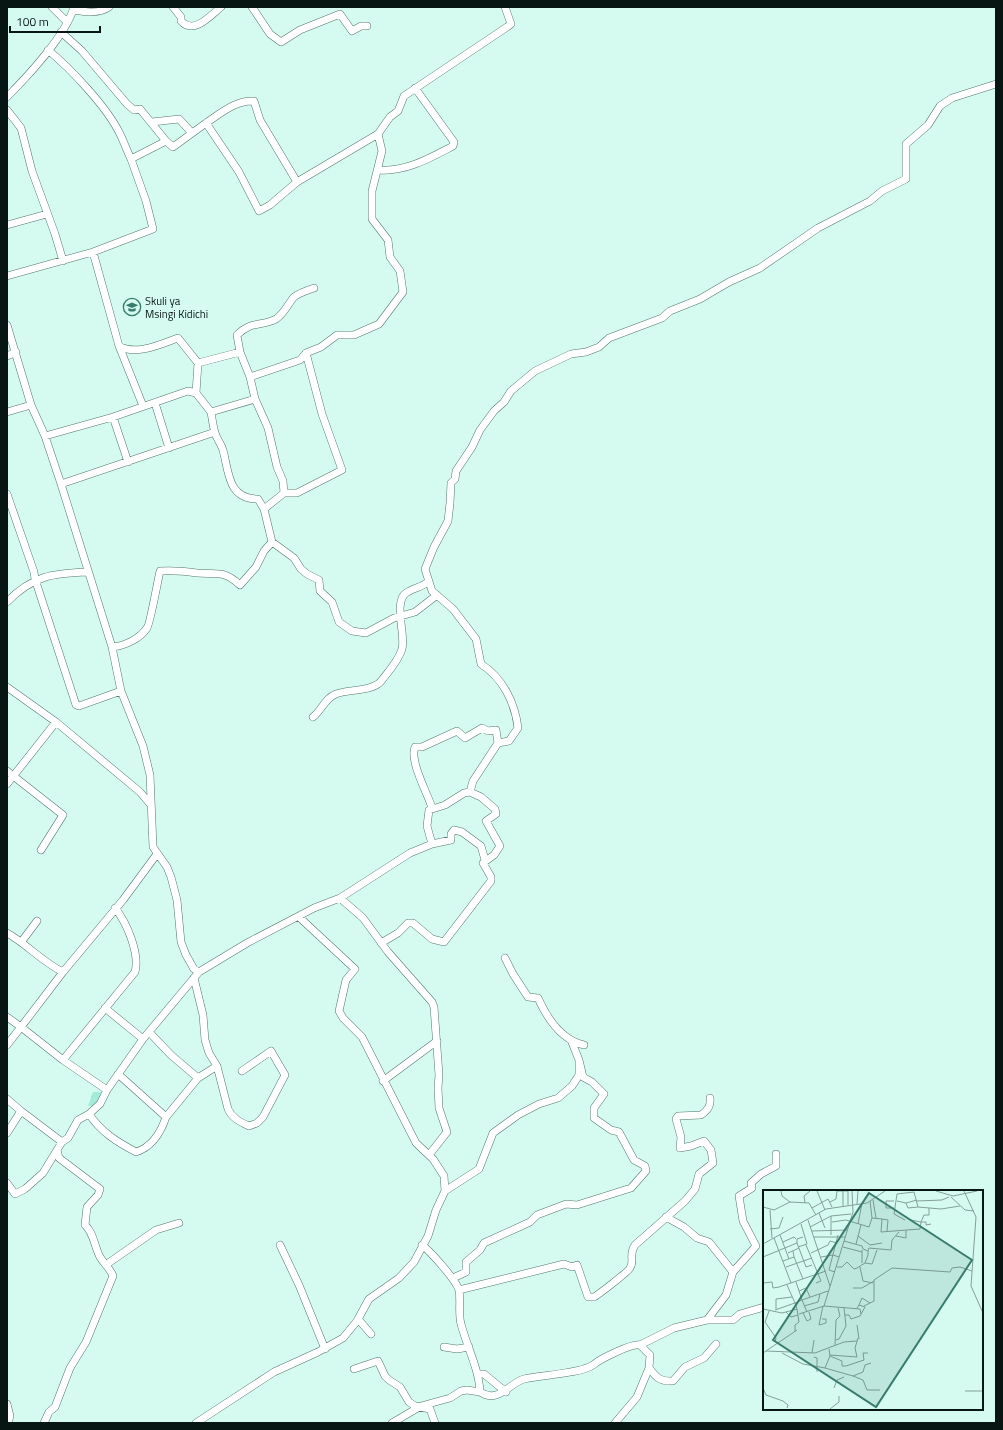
<svg xmlns="http://www.w3.org/2000/svg" width="1003" height="1430" font-family="'Titillium Web',sans-serif">
<defs>
<pattern id="grass-tufts" width="24" height="20" patternUnits="userSpaceOnUse"><rect width="24" height="20" fill="#a3ecda"/><path d="M3 7l-1-3M5 7V3M7 7l1-3M15 17l-1-3M17 17v-4M19 17l1-3" fill="none" stroke="#8bcaba"/></pattern>
</defs>
<rect width="100%" height="100%" fill="#d5fbf1"/>
<path fill="url(#grass-tufts)" d="M 93,1092 L 101,1092 L 102,1097 L 96,1106 L 88,1106 Z"/>
<g fill="none" stroke-linecap="round" stroke-linejoin="round">
<defs>
<path id="minor" d="M 52,7 L 67,22
M 173,7 L 181,17 L 181,21 C 194,35 210,16 221,7
M 252,7 L 270,34 L 281,42 L 300,30 L 340,14 L 352,31 L 361,26 L 367,26
M 74,10 C 85,12 99,14 109,7
M 61,32 L 82,51 L 127,104 L 134,110 L 140,109 L 166,141
M 48,50 C 71,69 107,107 120,134 C 124,142 127,151 131,159
M 7,97 C 28,76 66,35 74,7
M 7,110 L 21,128 L 32,171 L 55,234 L 63,261
M 152,122 L 179,119 L 192,133
M 206,123 C 221,113 236,100 254,101 L 260,120 L 297,182
M 379,170 C 406,172 430,158 453,146 L 454,142 L 415,88
M 7,225 L 47,214
M 93,252 L 119,346 L 143,406
M 7,276 L 93,252 L 153,229 L 146,201 L 131,159 L 166,141 L 173,147 L 206,123 L 239,172 L 259,211 L 270,205 L 297,182 L 378,134 L 390,117 L 398,111 L 404,96 L 507,27 L 511,24 L 505,7
M 7,325 L 31,405 L 45,436 L 61,484 L 112,647 L 121,691 L 143,746 L 150,775 L 153,847 L 167,867 L 171,877 L 177,900 L 181,942 L 186,955 L 194,969 L 199,972
M 119,346 C 136,356 161,344 178,338 L 198,363 L 240,352 L 237,335 C 252,320 261,327 276,319 C 284,314 288,304 294,297 C 299,293 308,290 314,288
M 240,352 L 250,377
M 7,356 L 16,352
M 196,393 L 198,363
M 255,399 L 250,377 L 300,360 L 306,353 L 321,347 L 337,335 L 354,335 L 379,324 L 403,292 L 400,271 L 390,257 L 388,240 L 372,219 L 372,191 L 382,151 L 378,134
M 155,403 L 169,448
M 7,412 L 31,405
M 211,412 C 212,418 213,426 215,433 C 217,439 221,444 223,450 C 229,473 228,499 258,499 L 264,509
M 113,417 L 128,462
M 45,436 L 113,417 L 188,391 L 196,393 L 211,412 L 255,399 L 268,428 L 277,467 L 283,481 L 284,493 L 264,509 L 272,542 L 264,551 L 256,567 L 240,585 C 223,569 216,575 197,573 C 183,571 174,570 160,571 C 158,579 150,625 147,628 C 140,639 124,646 112,647
M 61,484 L 215,432
M 284,493 L 297,493 L 342,470 L 322,414 L 306,353
M 7,494 L 34,572 L 35,579 L 76,705 L 79,706 L 121,691
M 272,542 L 294,558 L 301,569 L 307,574 L 319,580 L 320,591 L 332,602 L 339,622 L 352,631 L 366,633 L 394,618 L 415,612 L 437,595
M 7,602 C 32,576 53,573 88,572
M 7,687 L 56,722 L 140,792 L 151,805
M 313,717 C 322,710 325,698 336,694 C 348,689 374,692 382,680 C 389,671 399,660 402,649 C 406,636 393,602 406,593 C 413,588 422,587 428,582
M 7,771 L 63,815 L 41,850
M 7,784 L 56,722
M 470,792 L 473,781 L 498,743 L 509,741 L 518,728 C 515,703 503,678 481,664 L 476,639 L 453,609 L 432,591 L 425,569 L 434,547 L 448,521 L 450,503 L 451,483 L 455,479 L 456,471 L 472,447 L 480,430 L 494,411 L 504,402 L 511,391 L 535,371 L 571,354 L 586,352 L 599,347 L 609,338 L 662,318 L 670,311 L 700,299 L 729,282 L 760,268 L 818,228 L 870,201 L 882,191 L 906,179 L 906,144 L 928,125 L 940,106 L 952,98 L 996,84
M 432,808 C 428,794 409,761 415,747 L 422,747 L 457,731 L 465,738 L 482,728 L 488,731 L 496,730 L 498,743
M 340,898 L 363,918 L 388,952 L 432,1002 L 434,1007 L 439,1075 L 438,1088 L 439,1108 L 447,1132 L 429,1155
M 299,917 L 355,969 L 346,980 L 339,1011 L 343,1018 L 362,1037 L 416,1143 L 433,1159 L 444,1176 L 445,1191
M 7,933 C 27,944 42,962 63,972
M 22,941 L 37,921
M 381,943 L 398,933 L 408,923 L 413,923 L 432,939 L 444,942 L 491,881 L 491,877 L 483,863 L 494,855 L 500,846 L 486,821 L 496,814 L 495,809 L 481,797 L 470,792 L 464,793 L 445,805 L 429,810 L 427,826 L 432,844
M 505,958 L 513,974 L 528,997 L 538,998 C 547,1018 561,1040 584,1045
M 194,978 L 203,1015 L 205,1040 L 209,1053 L 217,1066 L 228,1109 C 232,1118 240,1122 249,1126 L 257,1123 L 263,1117 L 285,1075 L 271,1051 L 242,1071
M 105,1008 L 143,1039
M 7,1017 L 21,1027 L 63,972 L 123,900 L 157,854
M 149,1032 L 171,1055 L 198,1078 L 217,1066
M 7,1045 L 21,1027 L 63,1060 L 107,1090
M 63,1060 L 135,972 C 140,954 127,923 115,908
M 383,1081 L 437,1041
M 7,1099 L 21,1111 L 7,1133
M 21,1111 L 62,1142
M 89,1114 C 101,1132 117,1142 136,1152 C 152,1147 161,1132 166,1117 L 118,1074
M 166,1117 L 198,1078
M 7,1183 L 15,1194 L 25,1189 L 43,1173 L 57,1150
M 666,1217 L 684,1227 L 697,1238 L 709,1242 L 733,1272
M 280,1245 L 299,1285 L 325,1349
M 107,1264 L 156,1230 L 179,1223
M 453,1278 L 466,1272 L 466,1262 L 480,1250 L 484,1243 L 530,1222 L 537,1215 L 566,1204 L 577,1205 L 631,1188 L 646,1171 L 645,1166 L 634,1160 L 619,1132 L 611,1130 L 594,1118 L 594,1108 L 604,1094 L 592,1082 L 583,1077 L 579,1060 L 571,1040
M 459,1290 L 564,1264 L 572,1267 L 577,1265 L 588,1297 C 589,1297 592,1297 594,1297 C 598,1295 629,1271 630,1268 C 635,1261 628,1255 635,1245 L 685,1201 L 695,1189 L 699,1174 L 713,1163 L 711,1150 L 704,1141 L 691,1146 L 680,1148 L 681,1137 L 676,1119 L 678,1116 L 701,1115 C 708,1110 711,1106 710,1098
M 358,1319 L 371,1334
M 707,1320 L 733,1320 L 740,1314 L 764,1307
M 640,1345 L 650,1355 L 649,1368 C 656,1377 660,1382 673,1381 L 685,1367 L 704,1358 L 716,1344
M 444,1347 L 457,1349 L 469,1347
M 354,1369 L 378,1361 L 385,1376 L 389,1380 L 400,1387 L 409,1402 L 415,1406 L 430,1409 L 435,1423
M 479,1374 L 484,1374 L 506,1392
M 480,1392 C 499,1404 509,1383 524,1379 C 540,1375 580,1374 593,1365 C 600,1359 632,1343 640,1345 L 674,1328 L 707,1320 L 726,1295 L 733,1272 L 756,1246 L 743,1221 L 739,1196 L 752,1188 L 751,1183 L 761,1174 L 776,1166 L 776,1154
M 7,1404 L 10,1416 L 8,1423
M 44,1423 L 49,1412 L 55,1407 L 70,1368 L 86,1342 L 113,1276 C 110,1268 104,1264 100,1257 C 94,1246 94,1233 85,1225 L 87,1207 L 98,1195 L 100,1189 L 59,1158 L 57,1150 L 62,1142 L 68,1138 L 78,1120 L 89,1114 L 100,1104 L 107,1090 L 143,1039 L 199,972 L 247,943 L 314,908 L 340,898 L 410,853 L 432,844 L 451,840 L 451,834 L 454,830 L 462,832 L 481,846 L 485,860
M 196,1423 L 274,1372 L 318,1352 L 343,1338 L 357,1321 L 369,1299 L 399,1278 L 414,1262 L 428,1236 L 436,1210 L 445,1191 L 479,1169 L 493,1133 L 518,1115 L 539,1104 L 558,1098 L 572,1086 L 579,1075 L 579,1060
M 392,1423 L 421,1406 L 450,1398 L 461,1391 L 467,1390 L 480,1392 C 479,1369 467,1347 461,1324 C 458,1313 461,1301 459,1290 C 456,1280 431,1252 422,1245
M 615,1423 L 637,1397 L 649,1368"/>
</defs>
<use href="#minor" stroke="#54756d" stroke-width="8"/>
<use href="#minor" stroke="#fff" stroke-width="7"/>
</g>
<defs>
<symbol id="school-ring" viewBox="-11 -11 22 22"><circle r="9.5" fill="#d5fbf1" stroke="#397c6d" stroke-width="1.5"/><path d="M0-5L7-2L0 1L-7-2ZM-4 1L0 2.5L4 1V4Q0 6-4 4Z" fill="#397c6d"/></symbol>
</defs>
<g fill-rule="evenodd">
<use href="#school-ring" x="122" y="297" width="20" height="20"/>
</g>
<g text-anchor="middle" dominant-baseline="central" stroke-width="3" stroke-linejoin="round" paint-order="stroke">
<g font-size="11" fill="#081613" stroke="#d5fbf1" text-anchor="start">
<text x="145" y="301">Skuli ya<tspan x="145" dy="13">Msingi Kidichi</tspan></text>
</g>
</g>
<g transform="translate(763 1190)">
<rect width="220" height="220" fill="#d5fbf1"/>
<path fill="none" stroke="#839f98" stroke-width="1" d="M 18,1 L 19,6 L 27,12M 54,1 L 62,20M 173,1 L 190,6 L 214,1M 201,1 L 213,27 L 208,96 L 220,123M 188,7 L 202,20 L 211,21M 110,10 L 113,28M 107,11 L 109,28M 134,11 L 143,13 L 154,10M 154,11 L 179,10 L 186,7M 67,12 L 73,9 L 74,1 L 85,1 L 85,15M 42,13 L 41,6 L 47,1M 94,14 L 95,1M 80,16 L 80,1M 0,17 L 11,20 L 27,12 L 46,13 L 53,25M 155,17 L 178,19 L 197,16M 49,18 L 65,9 L 69,17M 131,18 L 123,18 L 123,11 L 131,11M 166,18 L 166,25 L 161,25 L 158,32 L 163,32 L 163,35 L 168,34M 7,20 L 9,48M 56,23 L 62,38M 68,26 L 68,45M 119,29 L 125,30 L 124,41M 45,30 L 67,96M 142,30 L 131,24 L 134,4 L 151,2 L 155,17 L 145,18 L 143,13M 69,32 L 83,30 L 106,37 L 109,28 L 119,29 L 118,42 L 157,39 L 158,32 L 148,30M 95,34 L 99,13M 47,37 L 68,26 L 88,24M 7,39 L 16,38 L 20,27M 49,41 L 84,40M 17,45 L 26,69M 95,46 L 107,55 L 119,53M 133,46 L 143,48 L 143,40M 40,47 L 34,49 L 34,53 L 43,77 L 49,75M 51,47 L 82,47M 11,48 L 28,93M 20,52 L 31,47 L 33,49M 0,54 L 63,19 L 104,13 L 122,1M 93,54 L 98,35M 43,55 L 58,91 L 53,93M 35,57 L 44,54 L 38,34M 80,57 L 99,62M 105,61 L 106,58 L 128,60 L 129,50 L 136,42M 25,63 L 36,58M 48,63 L 65,55 L 67,51 L 74,53M 0,67 L 34,53M 31,67 L 40,89M 58,67 L 70,65 L 76,67M 20,71 L 31,67 L 30,61M 99,73 L 99,60M 102,73 L 109,74 L 114,60M 23,77 L 49,68M 74,77 L 79,77 L 84,72 L 91,79 L 94,78 L 102,73 L 105,65 L 105,61 L 100,59 L 99,56 L 81,51M 97,77 L 100,91 L 110,93M 72,82 L 66,80 L 75,45M 33,92 L 39,110 L 65,101M 0,93 L 9,92 L 10,98 L 16,97 L 63,81M 90,98 L 99,98 L 111,91M 36,101 L 43,98 L 47,107M 96,115 L 99,108 L 107,113M 41,116 L 55,112 L 57,104M 61,116 L 90,22 L 89,1M 101,116 L 111,111 L 111,90 L 129,78 L 187,82 L 189,78 L 197,77 L 209,81M 0,119 L 19,123 L 34,119 L 32,113 L 39,110 L 44,122M 13,119 L 13,109 L 29,107M 12,120 L 32,113 L 24,95M 6,121 L 2,132 L 13,148 L 12,152M 23,122 L 28,127 L 35,125M 40,123 L 44,131 L 48,129 L 46,122M 36,124 L 61,116 L 97,119 L 98,124M 82,125 L 86,125 L 88,129 L 97,126 L 102,117 L 96,115 L 94,118M 59,129 L 63,129 L 63,133 L 56,135 L 60,116M 94,135 L 96,149M 32,141 L 32,135 L 36,132 L 34,119M 73,150 L 76,149 L 83,136 L 81,118M 72,155 L 73,130 L 77,126 L 75,118M 3,161 L 52,163 L 81,152 L 94,151M 0,163 L 34,140M 19,163 L 40,174 L 62,178 L 67,166 L 66,159M 49,163 L 51,150M 67,165 L 94,167 L 92,158 L 95,148M 67,166 L 79,171 L 79,176 L 83,176 L 101,170 L 100,163 L 105,163M 51,167 L 54,168 L 54,182M 62,178 L 90,186 L 100,182 L 102,175 L 108,173M 90,186 L 100,190 L 104,200 L 117,200M 0,198 L 3,205 L 20,211 L 25,215 L 24,218M 71,198 L 74,190 L 81,187M 202,201 L 220,201M 67,219 L 76,212 L 76,206"/>
<path fill="#397c6d" fill-opacity="0.15" stroke="#397c6d" stroke-width="2" d="M 106,3 L 209,70 L 113,217 L 10,150 Z"/>
<rect width="220" height="220" fill="none" stroke="#081613" stroke-width="2"/>
</g>
<rect width="1003" height="1430" fill="none" stroke="#081613" stroke-width="16"/>
<path d="M10 26v6h90v-6" fill="none" stroke="#081613" stroke-width="2"/>
<text x="16" y="26" font-size="12" fill="#081613" stroke="#d5fbf1" stroke-width="3" paint-order="stroke">100 m</text>
</svg>
